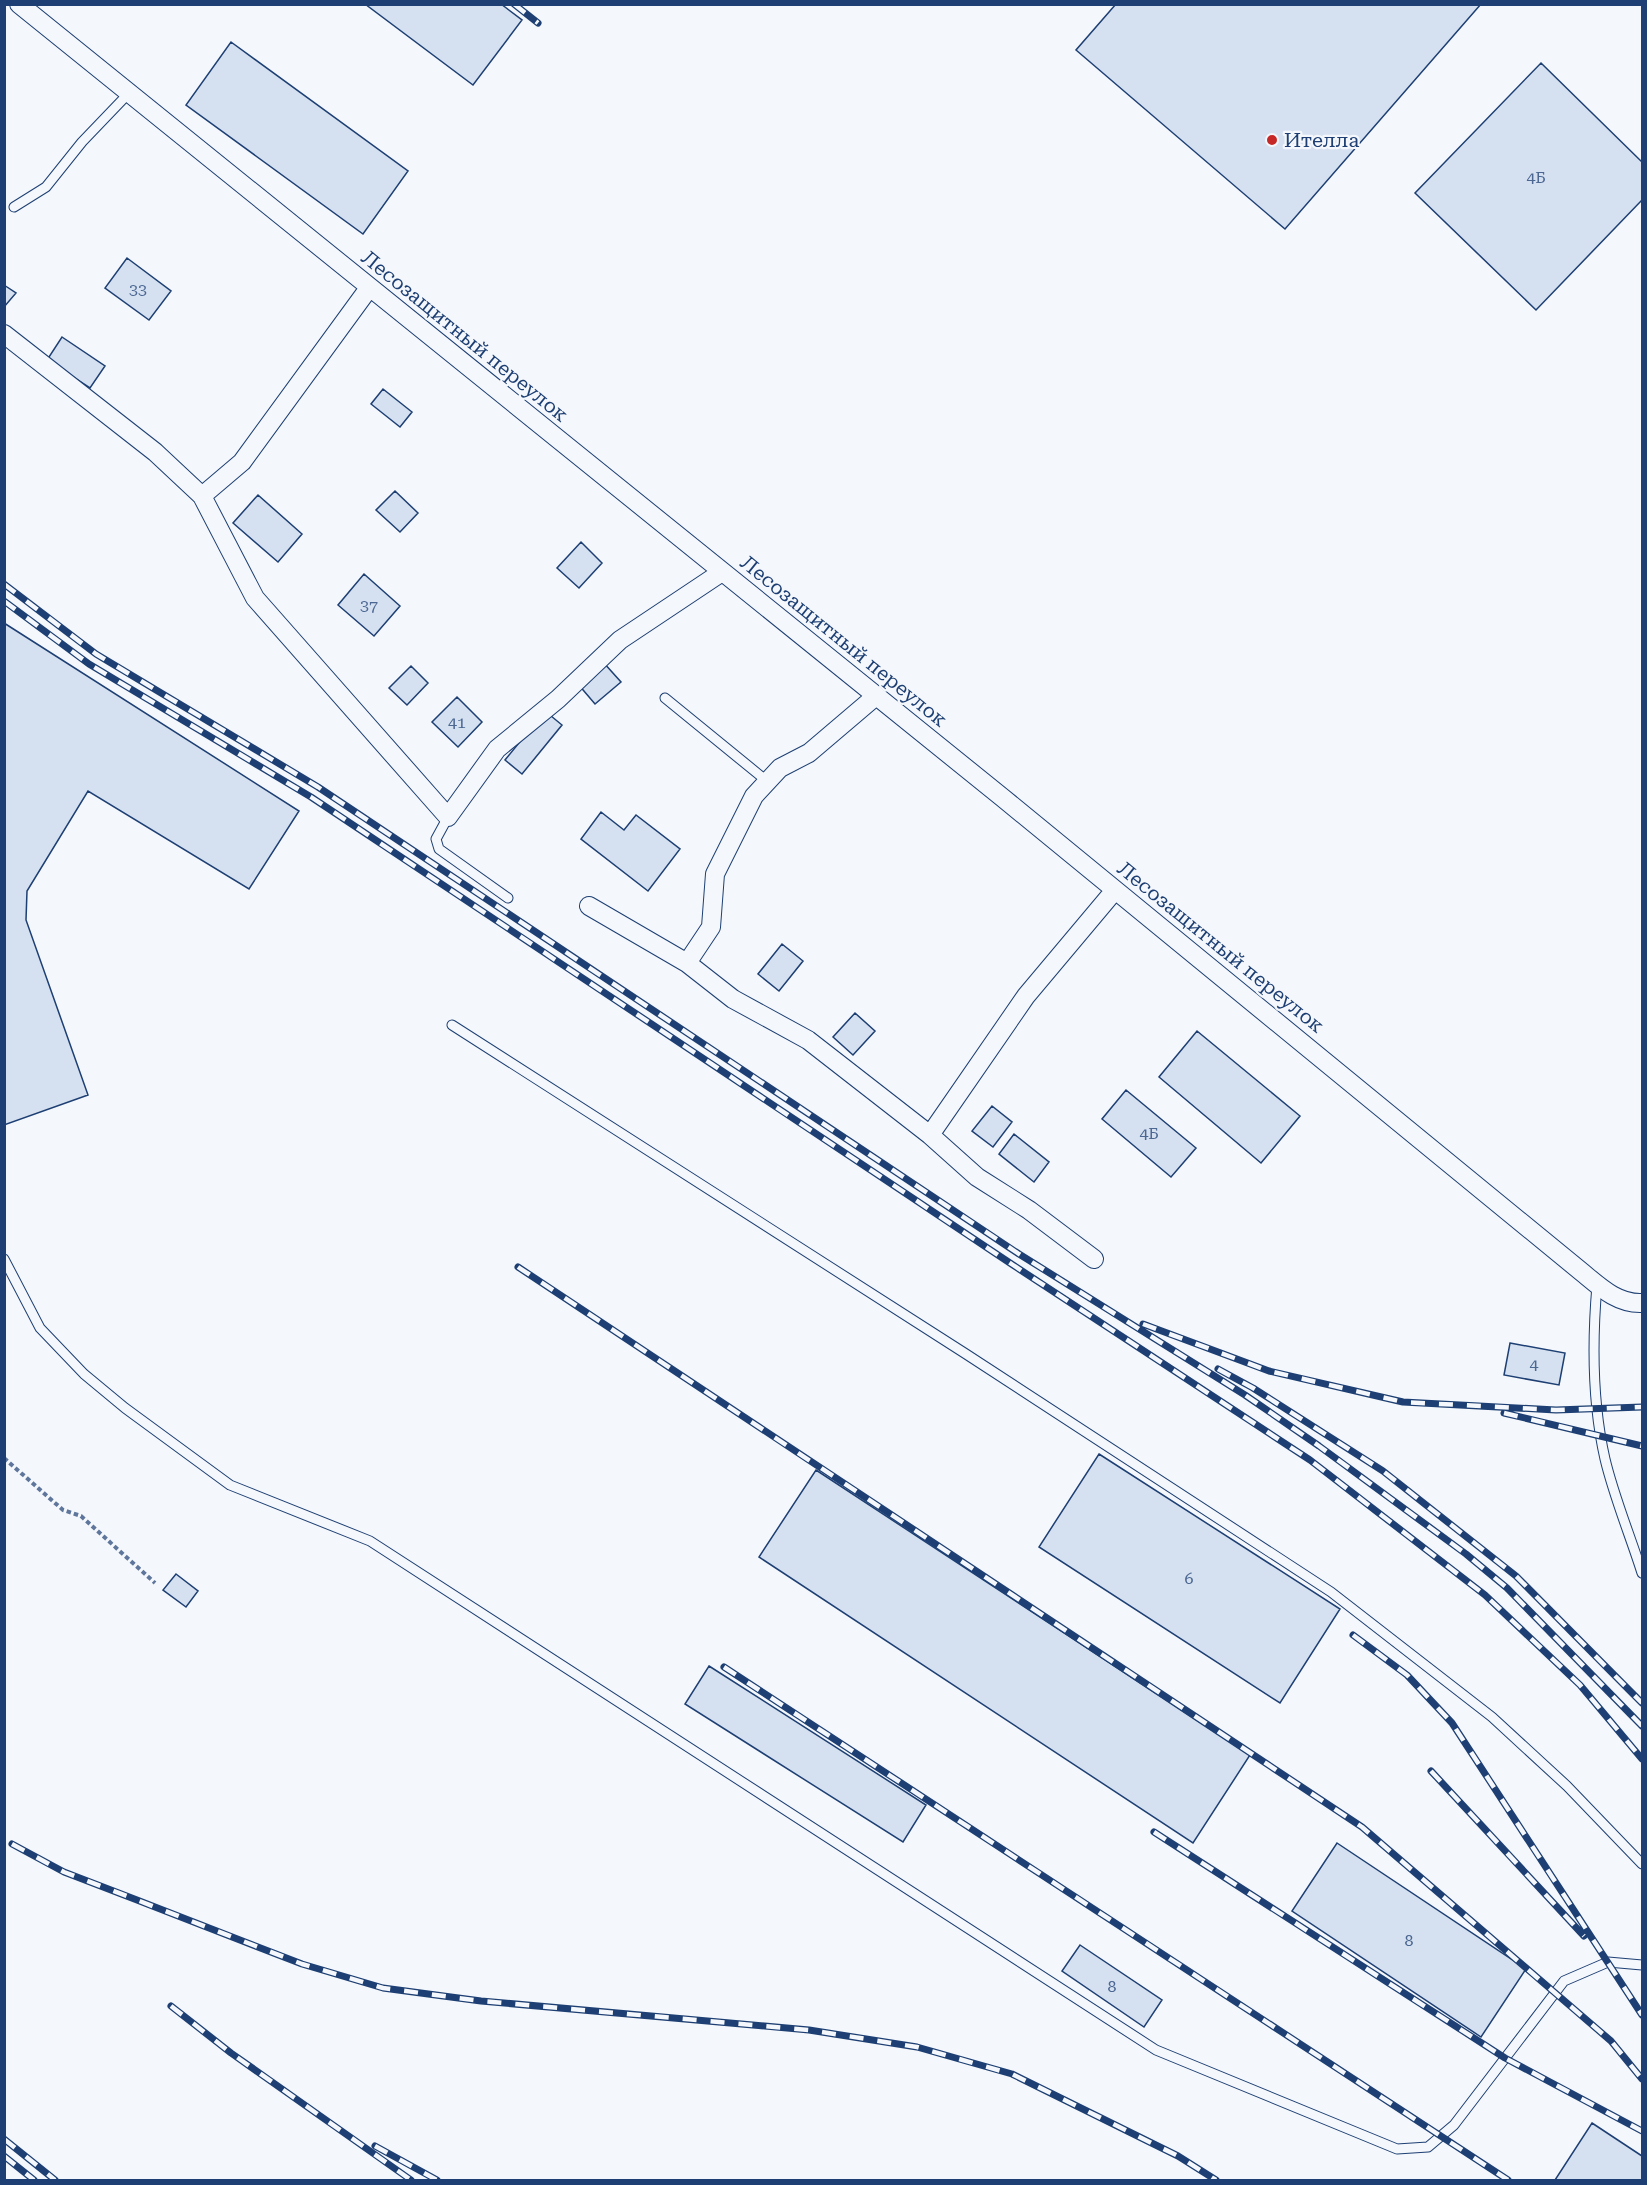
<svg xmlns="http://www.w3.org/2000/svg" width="1647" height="2185" font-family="'Roboto Serif',serif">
<rect width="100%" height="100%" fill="#f4f7fb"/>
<path fill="#d5e0f0" stroke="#1d3f73" stroke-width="1.5" d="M 365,4 L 501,4 L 522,20 L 473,85 Z
M 1116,4 L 1481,4 L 1285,229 L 1076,50 Z
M 231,42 L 408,171 L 363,234 L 186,105 Z
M 1541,63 L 1642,162 L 1642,200 L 1536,310 L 1415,193 Z
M 127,258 L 171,291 L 149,320 L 105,288 Z
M 4,285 L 16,293 L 4,307 Z
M 62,337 L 105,366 L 90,388 L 47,360 Z
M 383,389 L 412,412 L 400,427 L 371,404 Z
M 395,491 L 418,513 L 400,532 L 376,510 Z
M 258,495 L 302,534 L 278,562 L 233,523 Z
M 581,542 L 602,563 L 579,588 L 557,568 Z
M 364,574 L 400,606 L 374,636 L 338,605 Z
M 4,623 L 299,811 L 249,889 L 88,791 L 27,891 L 26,920 L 88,1095 L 4,1125 Z
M 603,662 L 621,682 L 595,704 L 578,684 Z
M 411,666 L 428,683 L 407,705 L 389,688 Z
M 457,697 L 482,722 L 458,747 L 432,722 Z
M 545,711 L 562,725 L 522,774 L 505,760 Z
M 601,812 L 624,830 L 636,815 L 680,849 L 648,891 L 581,839 Z
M 782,944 L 803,961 L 779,991 L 758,974 Z
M 855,1013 L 875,1031 L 853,1055 L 833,1037 Z
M 1197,1031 L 1300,1116 L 1261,1163 L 1159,1077 Z
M 1126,1090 L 1196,1148 L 1171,1177 L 1102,1119 Z
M 992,1106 L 1012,1122 L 993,1147 L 972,1131 Z
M 1014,1134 L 1049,1162 L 1034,1182 L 999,1154 Z
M 1510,1343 L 1565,1353 L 1559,1385 L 1504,1375 Z
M 1099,1454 L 1340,1609 L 1280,1703 L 1039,1547 Z
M 816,1470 L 1250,1755 L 1193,1843 L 759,1557 Z
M 176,1574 L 198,1591 L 186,1607 L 163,1590 Z
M 709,1666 L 926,1805 L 903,1842 L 685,1704 Z
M 1337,1843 L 1526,1969 L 1481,2037 L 1292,1911 Z
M 1080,1945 L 1162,2000 L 1144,2027 L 1062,1971 Z
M 1592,2123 L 1642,2156 L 1642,2180 L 1555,2180 Z"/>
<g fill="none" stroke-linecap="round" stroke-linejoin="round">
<defs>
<path id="service" d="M 14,207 L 46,187 L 82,142 L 128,94
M 665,698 L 768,782
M 448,817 L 436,839 L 439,849 L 508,898
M 452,1025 L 966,1354 L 1331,1592 L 1492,1717 L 1567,1786 L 1642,1864
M 4,1259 L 40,1328 L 84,1374 L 125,1408 L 230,1485 L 370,1541 L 1156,2050 L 1397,2149 L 1428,2147 L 1454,2125 L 1564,1981 L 1608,1962 L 1642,1965
M 1597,1285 C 1592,1343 1592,1402 1605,1459 C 1614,1497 1630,1535 1642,1573"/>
<path id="minor" d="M 19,4 L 1003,798 L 1583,1273 C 1601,1288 1618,1304 1642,1303
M 4,334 L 155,452 L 202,496 L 255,598 L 448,817 L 497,749 L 558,699 L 620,640 L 722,572
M 202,496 L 242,462 L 369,288
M 589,906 L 687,963 L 733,999 L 808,1040 L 930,1135 L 977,1177 L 1029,1210 L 1094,1259
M 687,963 L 711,927 L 715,874 L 754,796 L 780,768 L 809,753 L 876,696
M 930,1135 L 1026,996 L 1115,890"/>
</defs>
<use href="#service" stroke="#1d3f73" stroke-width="11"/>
<use href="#minor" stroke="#1d3f73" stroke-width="20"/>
<path stroke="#5e769c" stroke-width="4" stroke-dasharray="4.5 3" stroke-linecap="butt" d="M 4,1458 L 63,1510 L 81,1516 L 155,1583"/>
<use href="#service" stroke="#f4f7fb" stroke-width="9"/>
<use href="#minor" stroke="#f4f7fb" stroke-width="18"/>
<defs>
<path id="rail" d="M 514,4 L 538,23
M 4,584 L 96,654 L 318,787 L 1019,1254 L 1245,1395 L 1319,1446 L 1466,1554 L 1507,1588 L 1642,1726
M 4,601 L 89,664 L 311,797 L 1013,1265 L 1310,1460 L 1485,1595 L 1580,1685 L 1642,1759
M 518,1267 L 1362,1827 L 1611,2041 L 1642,2079
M 1143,1324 L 1269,1371 L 1403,1402 L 1556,1410 L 1642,1407
M 1218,1369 L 1253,1388 L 1383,1471 L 1516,1576 L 1642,1703
M 1504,1413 L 1642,1446
M 1353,1635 L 1407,1675 L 1452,1723 L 1642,2015
M 724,1667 L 1508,2180
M 1431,1771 L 1584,1936
M 1154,1832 L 1505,2058 L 1642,2131
M 12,1844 L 64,1872 L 137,1900 L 302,1964 L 383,1988 L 481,2001 L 809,2030 L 917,2047 L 1012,2074 L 1178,2156 L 1216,2180
M 171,2006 L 231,2053 L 411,2180
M 4,2139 L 55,2180
M 375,2146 L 437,2180
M 4,2156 L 34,2180"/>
</defs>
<use href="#rail" stroke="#1d3f73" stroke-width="7"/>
<use href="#rail" stroke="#f4f7fb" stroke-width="4.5" stroke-dasharray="14" stroke-linecap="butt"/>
</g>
<circle fill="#c62828" stroke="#f4f7fb" stroke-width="2" cx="1272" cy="140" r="6"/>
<g text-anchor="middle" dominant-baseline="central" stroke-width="4.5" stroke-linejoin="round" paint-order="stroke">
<g font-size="16" fill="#4b6792">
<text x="1536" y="177">4Б</text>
<text x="138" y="289">33</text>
<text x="369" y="605">37</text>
<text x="457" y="722">41</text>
<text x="1149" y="1133">4Б</text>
<text x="1534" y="1364">4</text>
<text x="1189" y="1578">6</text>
<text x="1409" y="1940">8</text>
<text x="1112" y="1986">8</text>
</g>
<g font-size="20" fill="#1d3f73" stroke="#f4f7fb" text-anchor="start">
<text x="1284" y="140">Ителла</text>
</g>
<g font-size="20" fill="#1d3f73" stroke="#f4f7fb">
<text transform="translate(465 336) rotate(39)">Лесозащитный переулок</text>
<text transform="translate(844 641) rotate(39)">Лесозащитный переулок</text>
<text transform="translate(1221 947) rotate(39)">Лесозащитный переулок</text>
</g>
</g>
<rect width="1647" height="2185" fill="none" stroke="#1d3f73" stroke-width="12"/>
</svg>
